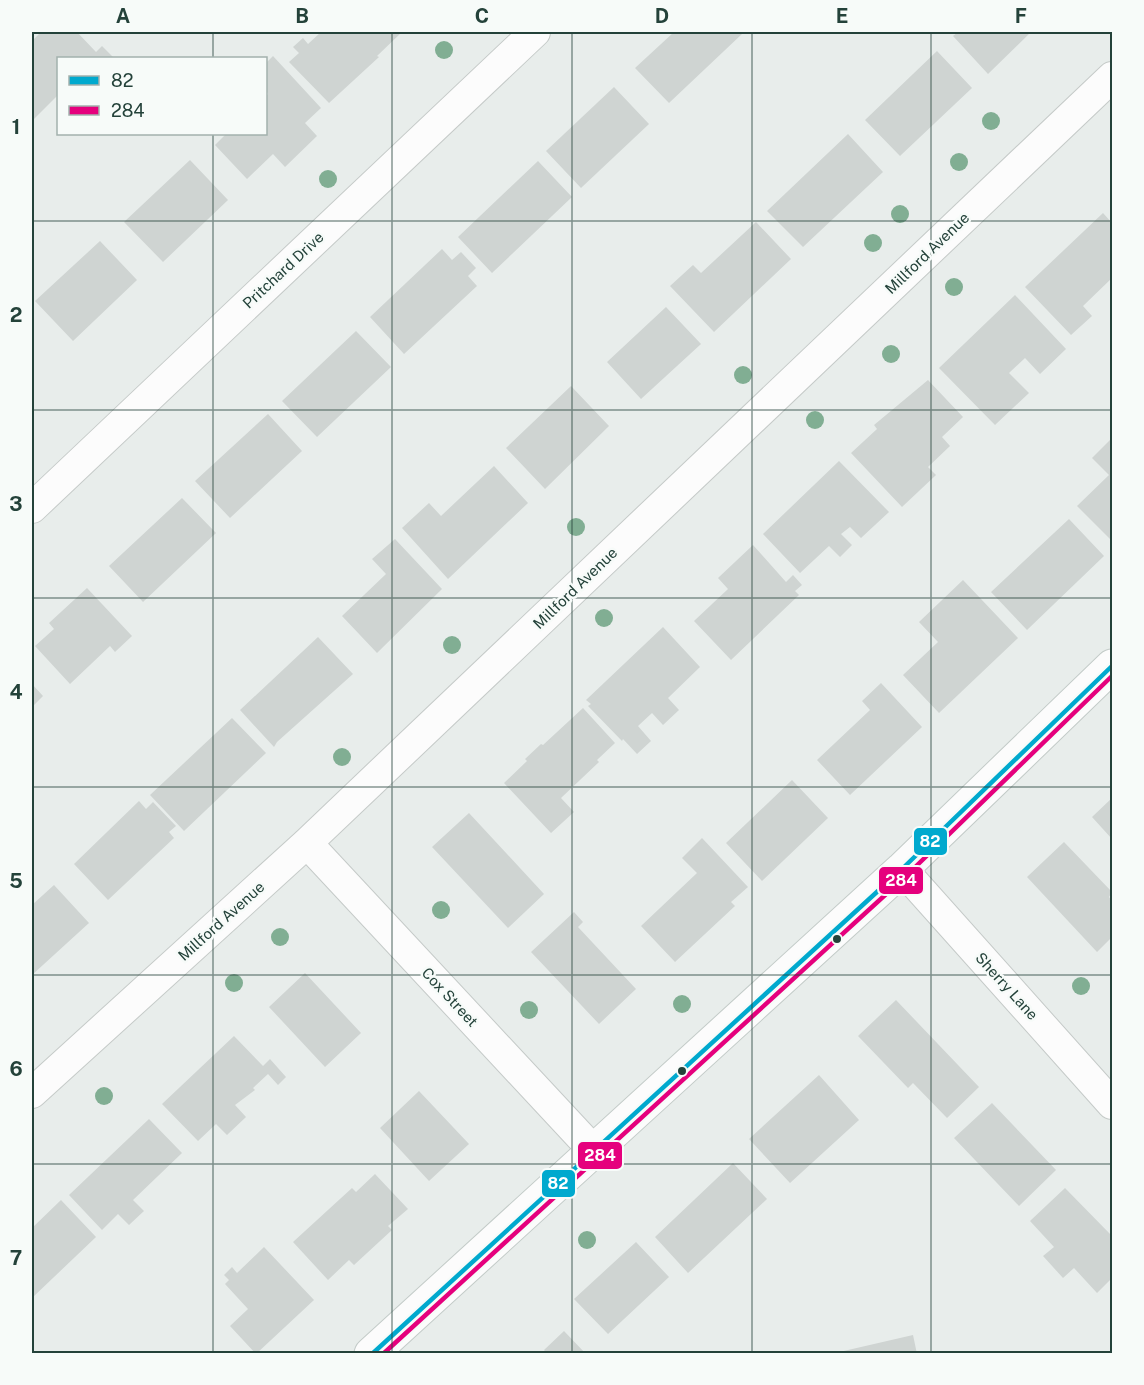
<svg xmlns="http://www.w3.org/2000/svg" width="1144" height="1385" font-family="'Public Sans',sans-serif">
<rect width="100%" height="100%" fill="#e8edeb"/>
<path fill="#cfd4d2" d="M 41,32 L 77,32 L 96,52 L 102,46 L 114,58 L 58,58 L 58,95 L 32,121 L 32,41 Z
M 321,32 L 402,32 L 377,56 L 379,57 L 329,103 L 289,62 L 299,53 L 293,47 L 303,38 L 308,44 Z
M 674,32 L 739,32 L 742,34 L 669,103 L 635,68 Z
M 958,32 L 1031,32 L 988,74 L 953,36 Z
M 937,51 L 972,88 L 900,156 L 865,120 Z
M 273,56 L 321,108 L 305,123 L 317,136 L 285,167 L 273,154 L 247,179 L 215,145 L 226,134 L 266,134 L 266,96 L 268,94 L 266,90 L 266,63 Z
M 614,87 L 649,124 L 581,188 L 546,151 Z
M 848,134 L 883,172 L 803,247 L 767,211 Z
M 190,160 L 228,200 L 163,262 L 124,222 Z
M 538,161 L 572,197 L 492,273 L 458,237 Z
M 1103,213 L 1112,223 L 1112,278 L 1083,306 L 1092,316 L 1071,335 L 1025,287 Z
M 756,222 L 791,259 L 714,332 L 670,286 L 693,265 L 701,273 Z
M 100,241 L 137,280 L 73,341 L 35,301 Z
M 442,249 L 452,260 L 461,252 L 476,268 L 468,276 L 477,286 L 404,354 L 370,317 Z
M 1015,295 L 1066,349 L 1040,374 L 1025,358 L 1009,373 L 1029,393 L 995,425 L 939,368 Z
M 666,307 L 701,344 L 641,399 L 607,362 Z
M 356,331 L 391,367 L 317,437 L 282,401 Z
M 928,380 L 963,417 L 942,437 L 950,446 L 928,467 L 936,475 L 902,507 L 851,453 L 877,429 L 874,425 Z
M 571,386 L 609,426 L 545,489 L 506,448 Z
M 268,414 L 302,451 L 230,518 L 195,481 Z
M 1112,438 L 1112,538 L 1111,540 L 1077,506 L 1109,475 L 1092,458 Z
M 839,461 L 889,512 L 861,538 L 850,527 L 841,534 L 852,545 L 840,557 L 829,546 L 800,573 L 763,534 Z
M 494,466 L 528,503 L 448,579 L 402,528 L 429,503 L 441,516 Z
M 182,498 L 216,533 L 143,602 L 109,566 Z
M 1069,519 L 1104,556 L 1027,630 L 991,592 Z
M 395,539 L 442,589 L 377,653 L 342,616 L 386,574 L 372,559 Z
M 753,545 L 786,582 L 793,575 L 802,585 L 795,591 L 799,595 L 731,660 L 694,621 L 728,589 L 718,578 Z
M 963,580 L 1018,638 L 939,713 L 903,675 L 938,642 L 919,622 Z
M 87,588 L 132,636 L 115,652 L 110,646 L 70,684 L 35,646 L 54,629 L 49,623 Z
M 663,627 L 700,667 L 668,698 L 679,710 L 663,725 L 652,713 L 638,726 L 651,741 L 637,754 L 623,739 L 622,741 L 588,706 L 591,704 L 586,700 Z
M 318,637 L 353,674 L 277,742 L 274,747 L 240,710 Z
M 881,683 L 922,727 L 850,795 L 817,760 L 870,710 L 862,701 Z
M 32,684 L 43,696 L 32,707 Z
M 583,708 L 615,743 L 597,760 L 599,762 L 561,798 L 574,812 L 551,833 L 504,783 L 527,761 L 525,759 L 541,744 L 543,745 Z
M 232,718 L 266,753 L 184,831 L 150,795 Z
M 792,780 L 828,818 L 762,881 L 726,843 Z
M 1112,798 L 1112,839 L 1092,817 Z
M 139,801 L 146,809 L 153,802 L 176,826 L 169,832 L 174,838 L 108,900 L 74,864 Z
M 469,813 L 544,894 L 508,928 L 432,847 Z
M 702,838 L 748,887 L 731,902 L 735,906 L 675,962 L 641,926 L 697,873 L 682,858 Z
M 1064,842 L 1112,892 L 1109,897 L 1112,901 L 1112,937 L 1097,952 L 1027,877 Z
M 54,885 L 89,923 L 32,975 L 32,905 Z
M 574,912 L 583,922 L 578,927 L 636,989 L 599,1024 L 531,952 Z
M 305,973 L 361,1033 L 325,1067 L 269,1007 Z
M 896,1000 L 979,1087 L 947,1118 L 913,1083 L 908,1088 L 858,1036 Z
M 234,1036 L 263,1066 L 270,1059 L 286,1077 L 278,1085 L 268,1074 L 253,1088 L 255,1090 L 235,1105 L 246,1117 L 227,1135 L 216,1124 L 198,1141 L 162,1104 Z
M 819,1075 L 859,1120 L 790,1183 L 749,1139 Z
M 419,1091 L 469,1144 L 429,1181 L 380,1128 Z
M 992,1103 L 1056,1170 L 1019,1206 L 954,1138 Z
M 149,1119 L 182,1153 L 133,1200 L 144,1211 L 129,1225 L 118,1214 L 102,1230 L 69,1195 Z
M 733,1163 L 767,1199 L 688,1273 L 655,1237 Z
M 375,1174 L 408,1209 L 388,1226 L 392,1230 L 354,1265 L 349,1260 L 328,1280 L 293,1242 L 352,1188 L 356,1192 Z
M 1065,1188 L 1112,1236 L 1112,1278 L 1097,1293 L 1074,1268 L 1063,1278 L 1043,1256 L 1054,1247 L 1030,1221 Z
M 61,1200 L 96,1237 L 32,1298 L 32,1228 Z
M 636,1242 L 669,1277 L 608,1334 L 574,1299 Z
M 264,1247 L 314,1300 L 256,1354 L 230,1326 L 248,1309 L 225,1284 L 229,1280 L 224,1275 L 232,1267 L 237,1273 Z
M 564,1331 L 586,1354 L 547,1354 L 544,1350 Z
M 913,1335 L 917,1354 L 835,1354 L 835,1353 Z"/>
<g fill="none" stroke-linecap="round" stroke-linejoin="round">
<defs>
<path id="street" d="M 32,508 L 535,32
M 307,843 L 593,1150
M 902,869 L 1112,1104
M 32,1093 L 307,843 L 1112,77"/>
<path id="secondary" d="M 371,1354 L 902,869 L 1112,666"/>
</defs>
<use href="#street" stroke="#c5cac8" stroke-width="32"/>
<use href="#secondary" stroke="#c3cbc8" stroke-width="35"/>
<use href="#street" stroke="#fcfcfc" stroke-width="30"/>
<use href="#secondary" stroke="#fcfcfc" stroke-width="33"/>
<defs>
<path id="bus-1" d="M 372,1354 L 902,869 L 1112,666"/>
<path id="bus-2" d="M 383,1354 L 907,875 L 1112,676"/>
</defs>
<use href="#bus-1" stroke="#f7fbf9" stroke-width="9"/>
<use href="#bus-2" stroke="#f7fbf9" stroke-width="9"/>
<use href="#bus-1" stroke="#00a9ce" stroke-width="4.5"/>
<use href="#bus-2" stroke="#e5007d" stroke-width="4.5"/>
</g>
<g fill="#81ae93">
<circle cx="444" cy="50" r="9"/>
<circle cx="991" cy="121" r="9"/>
<circle cx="959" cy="162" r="9"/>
<circle cx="328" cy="179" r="9"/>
<circle cx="900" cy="214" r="9"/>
<circle cx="873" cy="243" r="9"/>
<circle cx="954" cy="287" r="9"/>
<circle cx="891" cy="354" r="9"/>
<circle cx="743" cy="375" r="9"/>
<circle cx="815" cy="420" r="9"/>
<circle cx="576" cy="527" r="9"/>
<circle cx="604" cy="618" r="9"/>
<circle cx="452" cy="645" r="9"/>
<circle cx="342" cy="757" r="9"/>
<circle cx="441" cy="910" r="9"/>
<circle cx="280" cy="937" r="9"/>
<circle cx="234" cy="983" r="9"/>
<circle cx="1081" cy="986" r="9"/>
<circle cx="682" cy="1004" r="9"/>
<circle cx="529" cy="1010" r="9"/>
<circle cx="104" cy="1096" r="9"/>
<circle cx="587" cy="1240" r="9"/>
</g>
<path fill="none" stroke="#24423a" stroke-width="1.5" stroke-opacity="0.55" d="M 213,32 L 213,58M 392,32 L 392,1354M 572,32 L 572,1354M 752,32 L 752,1354M 931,32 L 931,1354M 213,134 L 213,1354M 32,221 L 1112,221M 32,410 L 1112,410M 32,598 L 1112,598M 32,787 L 1112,787M 32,975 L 1112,975M 32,1164 L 1112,1164"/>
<g fill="#24423a" stroke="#f7fbf9" stroke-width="2">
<circle cx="837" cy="939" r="5"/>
<circle cx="682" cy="1071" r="5"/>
</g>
<g text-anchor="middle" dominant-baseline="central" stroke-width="5" stroke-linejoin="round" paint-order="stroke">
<g font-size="15" fill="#24423a" stroke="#f7fbf9">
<text transform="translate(927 253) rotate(-44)">Millford Avenue</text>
<text transform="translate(283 270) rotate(-43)">Pritchard Drive</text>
<text transform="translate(575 588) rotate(-44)">Millford Avenue</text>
<text transform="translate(221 921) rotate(-42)">Millford Avenue</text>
<text transform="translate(1007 986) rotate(48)">Sherry Lane</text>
<text transform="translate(450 997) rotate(47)">Cox Street</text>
</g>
</g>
<g stroke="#f7fbf9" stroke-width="2">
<rect x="913" y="827" width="35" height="29" rx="6" fill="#00a9ce"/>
<rect x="878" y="866" width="46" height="29" rx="6" fill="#e5007d"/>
<rect x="577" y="1141" width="46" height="29" rx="6" fill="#e5007d"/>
<rect x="541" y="1169" width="35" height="29" rx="6" fill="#00a9ce"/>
</g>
<g font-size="16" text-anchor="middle" font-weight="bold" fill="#fff">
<text x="930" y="847">82</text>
<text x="901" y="886">284</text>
<text x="600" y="1161">284</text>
<text x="558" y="1189">82</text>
</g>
<rect width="1144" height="1385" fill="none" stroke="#f7fbf9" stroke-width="66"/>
<rect x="57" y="57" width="210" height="78" fill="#f7fbf9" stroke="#a3b1ad" stroke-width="1.5"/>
<rect x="69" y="76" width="30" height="9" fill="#00a9ce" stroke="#a3b1ad" stroke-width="1.5"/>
<text x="111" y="87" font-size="18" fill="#24423a">82</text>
<rect x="69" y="106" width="30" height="9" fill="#e5007d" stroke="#a3b1ad" stroke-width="1.5"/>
<text x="111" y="117" font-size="18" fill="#24423a">284</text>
<rect x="33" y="33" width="1078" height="1319" fill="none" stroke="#24423a" stroke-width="2"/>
<g font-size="20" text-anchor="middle" font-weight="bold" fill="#24423a">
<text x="123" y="23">A</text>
<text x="302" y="23">B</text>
<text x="482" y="23">C</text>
<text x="662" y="23">D</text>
<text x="842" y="23">E</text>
<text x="1021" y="23">F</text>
<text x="16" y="134">1</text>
<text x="16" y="322">2</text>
<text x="16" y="511">3</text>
<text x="16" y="699">4</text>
<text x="16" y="888">5</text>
<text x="16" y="1076">6</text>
<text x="16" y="1265">7</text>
</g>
</svg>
